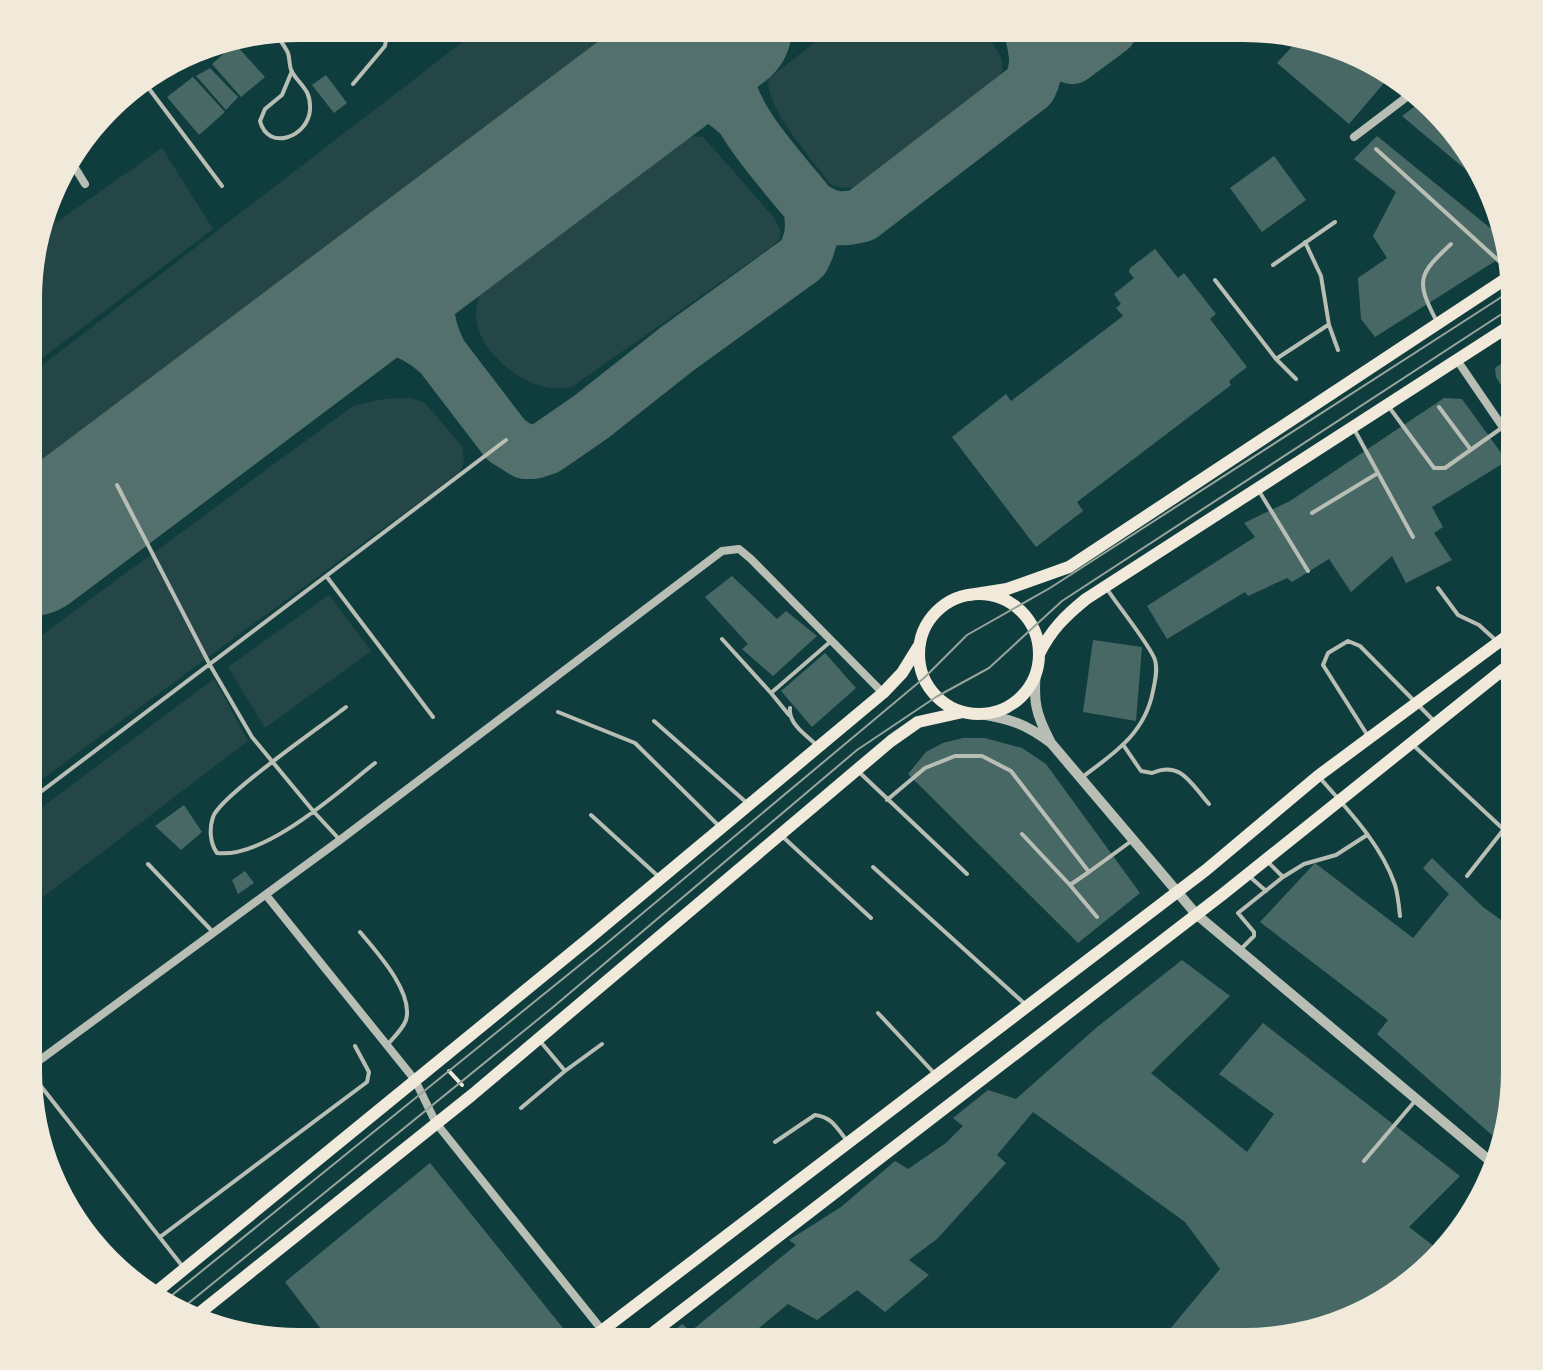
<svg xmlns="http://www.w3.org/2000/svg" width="1543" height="1370" font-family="Quicksand,sans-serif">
<rect width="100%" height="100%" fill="#0f3d3e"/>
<path fill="#244646" d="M 481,28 L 627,28 L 32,474 L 32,373 Z
M 833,28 L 980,28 C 993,45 1011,60 998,81 L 854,187 L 842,188 L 830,184 C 811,157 767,111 768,79 Z
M 693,136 L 703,137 L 772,215 L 781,231 L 779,239 L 771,247 L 573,386 C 535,399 479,356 476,317 C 475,302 482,288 488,275 L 676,140 Z
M 162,148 L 213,229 L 32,366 L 33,247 L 47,209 L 57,222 Z
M 411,398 L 425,403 L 462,446 L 464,461 L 460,472 L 30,788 L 31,643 L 353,406 L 384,399 Z
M 329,595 L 371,651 L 265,728 L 228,667 Z
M 214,679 L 248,741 L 30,907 L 30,816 Z"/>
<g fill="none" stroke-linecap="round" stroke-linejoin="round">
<path stroke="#53706d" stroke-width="54" d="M 741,28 C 735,41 728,55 727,69 C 726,115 783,171 810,206
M 607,118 C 654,91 691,71 738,113
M 481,211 C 436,253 409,295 441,355 L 506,440 L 525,452 L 534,452 L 546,448 L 591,417 L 677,349 L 803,258 C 812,240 814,227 810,206 C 828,219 841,221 862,215 L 1030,86 C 1038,69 1037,57 1033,39 L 1046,49 L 1072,57 L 1110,29
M 298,349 C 348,319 396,313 441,355"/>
<path stroke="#53706d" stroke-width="132" d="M 31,550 L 726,28"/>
</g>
<path fill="#486865" d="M 299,28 L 310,28 L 297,37 L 291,29 Z
M 452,28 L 474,28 L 455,41 L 446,32 Z
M 1299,39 L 1364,56 L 1390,76 L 1349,124 L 1277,63 Z
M 235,44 L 265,77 L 241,97 L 212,64 Z
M 210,68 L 238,97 L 226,110 L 196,76 Z
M 326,75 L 347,103 L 334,113 L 312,85 Z
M 193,77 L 225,112 L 199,135 L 167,97 Z
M 1422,101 L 1447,120 L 1490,190 L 1402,116 Z
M 1377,136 L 1505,240 L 1508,253 L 1375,337 L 1361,319 L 1358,278 L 1387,258 L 1373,236 L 1396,192 L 1354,159 Z
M 1274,156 L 1306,200 L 1262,232 L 1230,188 Z
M 1155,249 L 1178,278 L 1184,273 L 1216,314 L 1210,319 L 1247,367 L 1229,381 L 1231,385 L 1077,502 L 1083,511 L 1036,547 L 952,437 L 1006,394 L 1011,401 L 1123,316 L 1116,308 L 1121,304 L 1114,294 L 1134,278 L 1129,272 L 1130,268 Z
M 1514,355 L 1514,407 L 1496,377 L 1495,368 Z
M 1444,398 L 1462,399 L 1507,461 L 1432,507 L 1443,527 L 1434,533 L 1452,560 L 1406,583 L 1392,556 L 1351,592 L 1329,559 L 1292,582 L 1287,578 L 1248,596 L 1245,592 L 1167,639 L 1147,606 L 1255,537 L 1244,523 L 1290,501 Z
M 732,576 L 777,619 L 786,611 L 817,636 L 773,676 L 742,649 L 748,644 L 705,597 Z
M 1093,640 L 1142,647 L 1136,721 L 1083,712 Z
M 825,653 L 856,688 L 812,727 L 781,691 Z
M 963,738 L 985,738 L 1022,748 L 1046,764 L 1140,893 L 1078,943 L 908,774 L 926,752 L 943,743 Z
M 184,805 L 202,832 L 181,850 L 155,826 Z
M 1432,858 L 1483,907 L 1515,930 L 1515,1071 L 1501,1143 L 1377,1034 L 1388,1020 L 1260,922 L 1315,863 L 1413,938 L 1449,894 L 1423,868 Z
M 245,871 L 254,883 L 238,894 L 232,880 Z
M 1182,960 L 1230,996 L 1151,1073 L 1247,1152 L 1274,1114 L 1219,1074 L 1263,1023 L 1460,1176 L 1409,1227 L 1440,1251 L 1423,1274 L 1348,1321 L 1261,1341 L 1160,1341 L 1220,1269 L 1185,1222 L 1033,1112 L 997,1155 L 1006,1163 L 937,1239 L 909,1260 L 929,1275 L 885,1312 L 857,1290 L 817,1320 L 788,1304 L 742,1342 L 660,1342 L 682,1324 L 691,1331 L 796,1245 L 789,1240 L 841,1207 L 895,1161 L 908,1169 L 946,1143 L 963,1126 L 953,1118 L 988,1090 L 1016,1099 L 1096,1028 Z
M 430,1163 L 567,1333 L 556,1342 L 331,1342 L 285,1282 Z"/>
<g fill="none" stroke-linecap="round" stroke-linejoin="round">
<path stroke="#f1e9da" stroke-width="4" d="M 449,1071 L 462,1085"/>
<path stroke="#b8beb3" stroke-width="4" d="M 274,32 C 279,39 285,46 288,53 C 290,59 289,67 292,72 C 301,87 311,89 310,110 C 308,137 268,152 260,121 L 265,109 L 282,95 L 292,71
M 144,82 L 222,186
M 353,84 L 385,46 L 388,28
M 1376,149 L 1511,272
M 1305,242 L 1321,276 L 1329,325 L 1338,350
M 1273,265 L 1335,222
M 1215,280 L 1276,359 L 1296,379
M 1436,320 C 1415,280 1419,274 1451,244
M 1276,359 L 1328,325
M 1389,407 L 1434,468 L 1445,468 L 1503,427
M 1439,407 L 1471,450
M 1354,429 L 1413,537
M 117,485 L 210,665 L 252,737 L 314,812 L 340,840
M 1259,491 L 1308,571
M 1312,513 L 1378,473
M 327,577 L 433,717
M 1438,588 L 1458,615 L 1479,625 L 1513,656
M 722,639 L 771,693
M 1500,676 L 1515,695
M 346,707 C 322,726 220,796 213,817 C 209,829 210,843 217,853 C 265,859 338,792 375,763
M 790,708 C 788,724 807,736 818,746
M 558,712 L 635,743 L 719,826
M 789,715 L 771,693 L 830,642
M 654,721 L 747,803
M 1368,736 L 1323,665 L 1328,653 L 1348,641 L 1360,646 L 1434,721
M 1412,744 L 1515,840
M 1124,746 L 1141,771 L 1152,773 C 1181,760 1191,784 1209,804
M 859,772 L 967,874
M 1081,778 C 1113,754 1145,734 1153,691 C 1155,681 1158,670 1155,660 C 1152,648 1116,603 1107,589
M 1320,778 C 1348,810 1381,844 1395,885 C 1398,895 1399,906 1400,916
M 30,800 L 506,440
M 887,800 L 925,768 L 955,756 L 982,756 L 1011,771 L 1089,872 L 1130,842
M 591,815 L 659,877
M 1022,834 L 1070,885
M 783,837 L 871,918
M 1267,861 L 1283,877 L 1304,864 L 1336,855 L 1367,835
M 148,864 L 212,931
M 873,867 L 1026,1005
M 1089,872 L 1070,885 L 1097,917
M 1249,876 L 1266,891
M 1467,876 L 1504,829
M 360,932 C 376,951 414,992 406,1020 C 403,1029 393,1038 387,1045
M 1241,949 L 1254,936 L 1254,932 L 1238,913 L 1283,877
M 878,1013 L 935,1074
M 29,1071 L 183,1267
M 565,1071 L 602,1044
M 521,1108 L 565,1071 L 540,1041
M 775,1142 L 815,1115 C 832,1117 837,1128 847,1141
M 1364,1161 L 1415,1101
M 160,1237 L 367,1082 L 369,1072 L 355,1046
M 261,1334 L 266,1331"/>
<path stroke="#b8beb3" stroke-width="8" d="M 1354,137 L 1412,93
M 69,158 L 85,184
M 1457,360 L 1515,445
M 266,895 L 415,1080 L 436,1123 L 602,1330
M 29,1068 L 340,840 L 722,551 L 739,549 L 751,559 L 883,693"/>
<path stroke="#b8beb3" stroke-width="10" d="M 1036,671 C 1033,702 1036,714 1050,741
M 980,714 C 1011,719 1026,724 1051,743 L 1196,914 L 1496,1166"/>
<path stroke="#f1e9da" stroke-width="12" d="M919 654a60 60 0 1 1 120 0a60 60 0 1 1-120 0Z
M 969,595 L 1007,589 L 1069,567 L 1513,274
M 1039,654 C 1051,630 1065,616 1086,599 L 1514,323
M 155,1293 L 587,940 L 883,693 L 902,673 L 920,644
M 192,1319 L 472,1095 L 891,741 L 918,722 L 963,712
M 587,1342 L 1206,870 L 1318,776 L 1515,630
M 641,1342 L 1223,894 L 1515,660"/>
<path stroke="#97a49c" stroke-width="2" d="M 166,1300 L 607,943 L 924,678 L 967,635 L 1050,588 L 1514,289
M 180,1310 L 552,1008 L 857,750 L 936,697 L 989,668 L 1062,601 L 1514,306"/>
</g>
<path d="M0 0H1543V1370H0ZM299 42H1244A257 257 0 0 1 1501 299V1071A257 257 0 0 1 1244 1328H299A257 257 0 0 1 42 1071V299A257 257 0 0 1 299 42Z" fill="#f1e9da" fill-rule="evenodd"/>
</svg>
